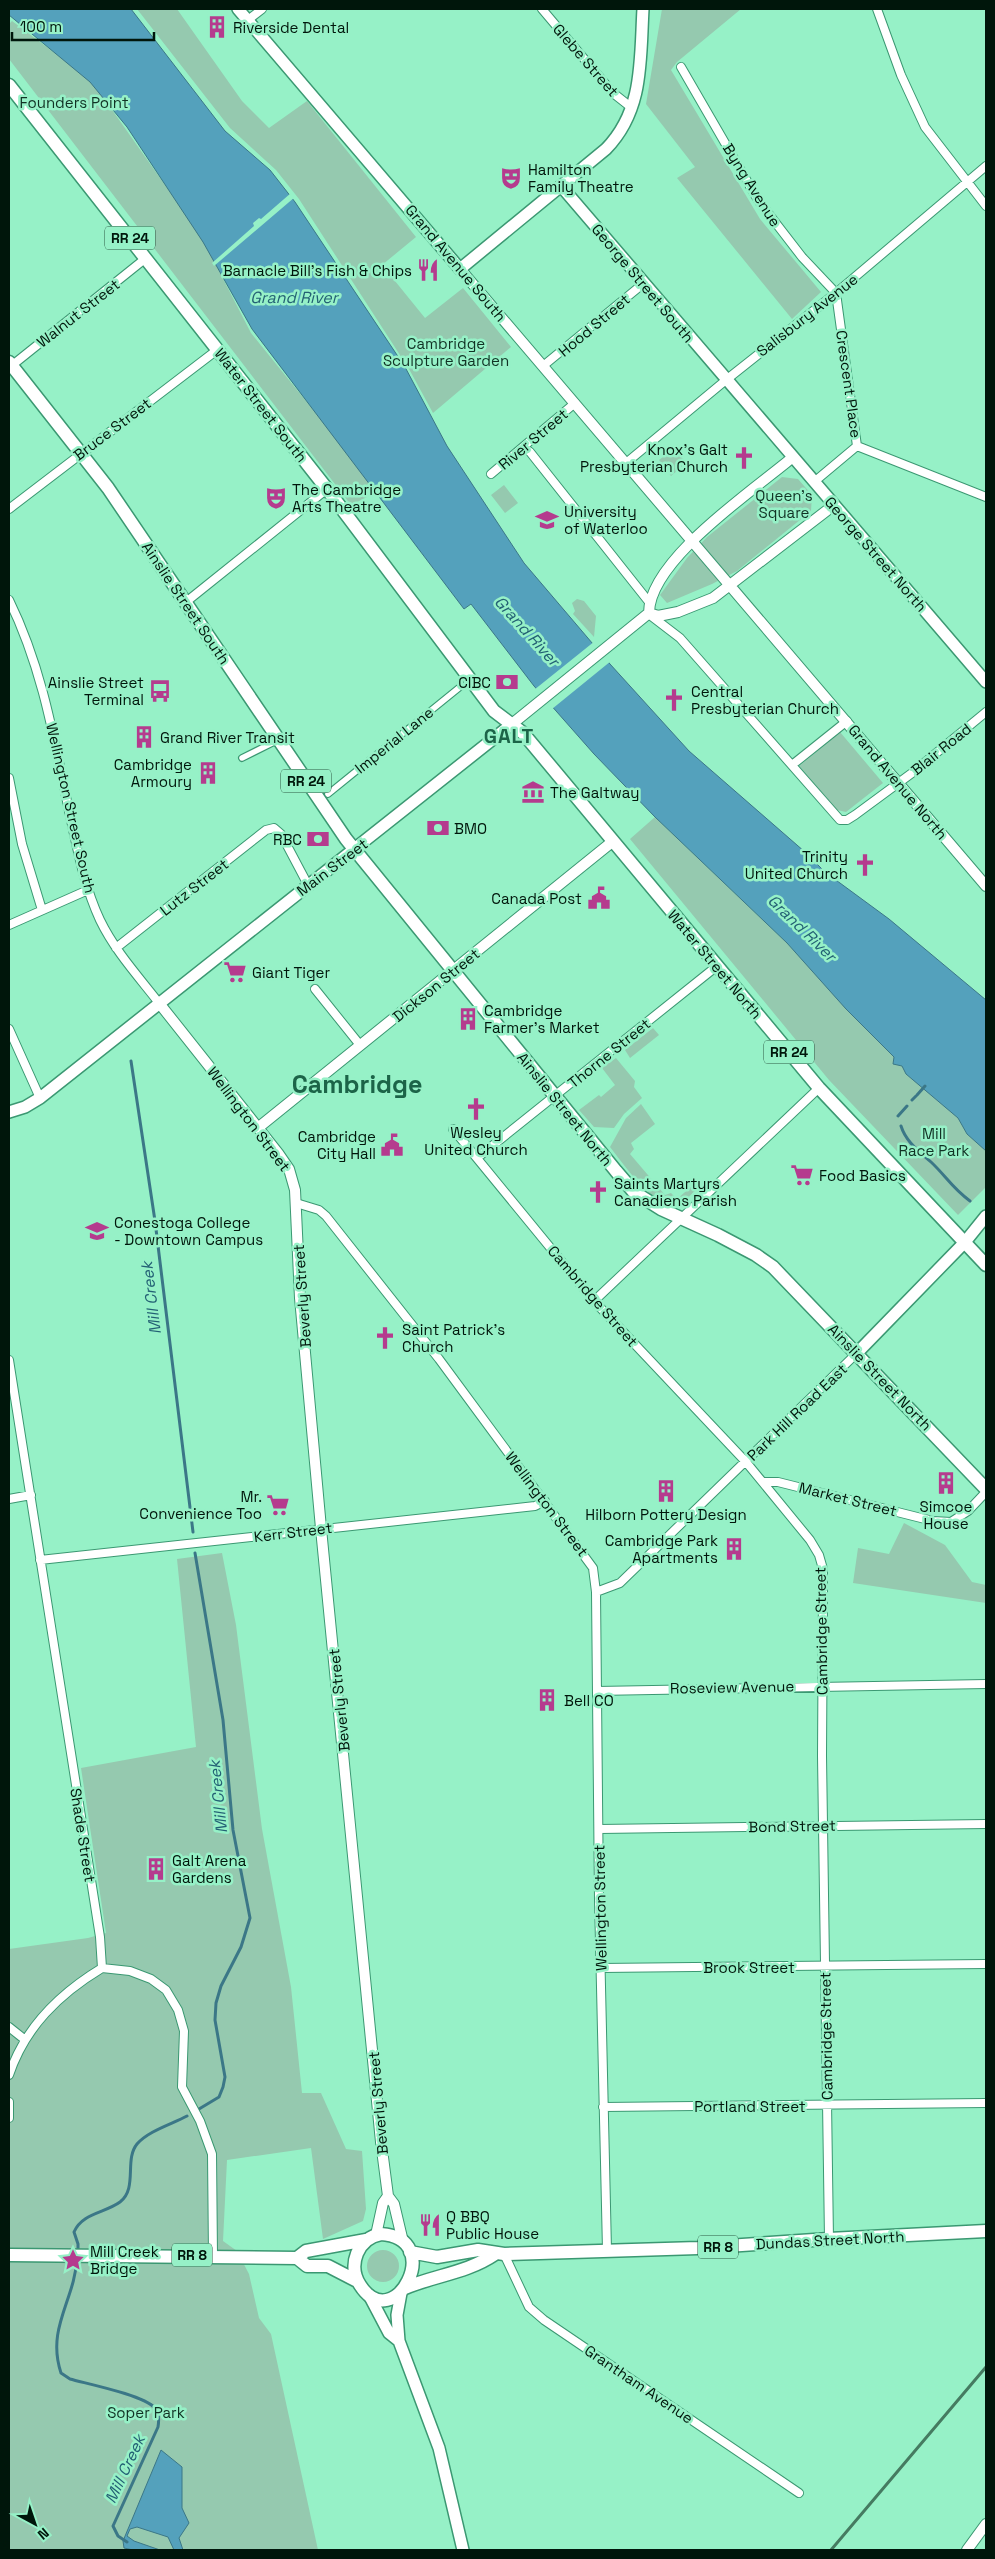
<svg xmlns="http://www.w3.org/2000/svg" width="995" height="2559" font-family="'Space Grotesk',sans-serif">
<rect width="100%" height="100%" fill="#96f1c7"/>
<path fill="#95c9af" d="M 137,9 L 177,9 L 242,101 L 269,128 L 307,101 L 416,237 L 382,265 L 425,318 L 463,288 L 511,347 L 433,413 L 409,369 L 299,199 L 276,170 L 230,128 Z
M 662,9 L 741,9 L 677,62 L 671,70 L 760,219 L 821,292 L 792,319 L 677,178 L 695,167 L 646,104 Z
M 12,21 L 91,80 L 201,236 L 251,333 L 379,491 L 351,505 L 9,59 L 9,24 Z
M 674,448 L 686,463 L 671,476 L 659,460 Z
M 782,477 L 798,479 L 812,495 L 811,511 L 737,571 L 712,584 L 667,603 L 660,595 L 687,558 L 707,537 Z
M 504,485 L 518,503 L 505,513 L 491,495 Z
M 577,599 L 584,601 L 596,616 L 594,637 L 573,614 L 575,611 L 572,603 Z
M 840,732 L 883,783 L 846,812 L 837,810 L 799,766 Z
M 655,817 L 787,943 L 864,1027 L 882,1043 L 894,1057 L 896,1064 L 902,1066 L 958,1118 L 967,1134 L 986,1151 L 986,1187 L 958,1215 L 829,1080 L 630,839 Z
M 653,1028 L 659,1035 L 630,1058 L 625,1050 Z
M 616,1058 L 635,1081 L 634,1087 L 642,1098 L 624,1114 L 614,1128 L 594,1127 L 579,1110 L 599,1095 L 601,1097 L 615,1085 L 602,1068 Z
M 641,1104 L 655,1124 L 631,1143 L 634,1149 L 630,1154 L 665,1195 L 671,1193 L 677,1199 L 692,1186 L 688,1180 L 690,1180 L 696,1190 L 679,1206 C 654,1210 623,1163 610,1147 L 626,1118 Z
M 904,1523 L 945,1545 L 972,1582 L 986,1585 L 986,1603 L 853,1583 L 858,1548 L 889,1554 Z
M 222,1553 L 236,1625 L 262,1829 L 291,1987 L 302,2093 L 321,2093 L 346,2149 L 362,2151 L 366,2209 L 363,2221 L 323,2239 L 311,2148 L 227,2160 L 223,2241 L 237,2251 L 249,2274 L 259,2318 L 271,2334 L 318,2550 L 9,2550 L 9,1949 L 88,1938 L 106,1933 L 81,1768 L 196,1747 L 177,1559 Z
M367 2266a16 16 0 1 1 32 0a16 16 0 1 1-32 0Z"/>
<path fill="#54a1bc" stroke="#3b7787" d="M 9,9 L 131,9 L 225,131 L 270,170 L 295,202 L 405,367 L 447,446 L 524,563 L 610,664 L 689,751 L 805,852 L 825,872 L 889,919 L 986,1000 L 986,1151 L 967,1134 L 958,1118 L 906,1074 L 902,1066 L 893,1064 L 894,1057 L 846,1009 L 787,943 L 655,817 L 594,754 L 534,686 L 471,604 L 464,609 L 252,329 L 203,242 L 127,127 L 90,82 L 9,15 Z
M 161,2450 L 182,2467 L 182,2508 L 189,2523 L 179,2538 L 183,2550 L 174,2550 L 168,2537 L 137,2527 L 130,2529 L 127,2536 L 134,2541 L 160,2550 L 133,2550 L 124,2548 L 123,2541 Z"/>
<path fill="#96f1c7" d="M 291,193 L 295,197 L 214,266 L 212,263 L 254,226 L 253,223 L 259,218 L 261,219 Z
M 595,641 L 611,661 L 552,709 L 534,690 Z"/>
<g fill="none" stroke-linecap="round" stroke-linejoin="round">
<path stroke="#3b7787" stroke-width="3" d="M 131,1061 L 155,1221 L 193,1532
M 917,1095 L 925,1086
M 912,1100 L 916,1096
M 898,1116 L 907,1106
M 901,1126 C 906,1142 919,1151 931,1162 C 946,1176 952,1188 970,1201
M 195,1553 L 223,1720 L 233,1830 L 250,1918 L 241,1947 L 221,1986 L 216,2003 L 215,2020 L 225,2077 L 223,2087 L 219,2097 L 199,2109
M 78,2252 L 78,2244 L 74,2232 C 82,2213 105,2213 120,2202 C 138,2188 124,2160 137,2144 C 148,2131 172,2124 187,2116
M 77,2258 C 75,2300 46,2328 61,2373 L 70,2379 C 88,2384 143,2395 155,2408 C 159,2413 159,2421 158,2427 L 113,2526 L 118,2536 L 127,2542"/>
<defs>
<path id="pedestrian" d="M 242,758 L 272,743
M 328,794 L 460,687"/>
<path id="minor" d="M 542,9 L 613,93 L 632,108
M 877,9 L 901,75 L 925,127 L 986,206
M 248,20 L 262,9
M 681,67 L 758,200 L 802,257 L 836,293
M 836,293 L 857,446
M 543,366 L 644,283
M 10,367 L 146,258
M 857,446 L 986,497
M 523,447 L 530,452 L 649,602
M 626,463 L 726,380 L 836,293 L 986,166
M 491,474 L 575,403
M 814,482 L 857,446
M 9,509 L 217,350
M 9,600 C 42,667 54,738 69,811 C 77,847 84,886 100,920 C 115,951 138,976 159,1003
M 186,602 L 327,489
M 650,615 L 680,638 L 840,820 L 847,820 L 855,815 L 912,773 L 986,712
M 792,765 L 847,721
M 9,778 L 22,844 L 42,910
M 9,925 L 88,890
M 116,948 L 266,830 L 274,828 L 281,834 L 308,885
M 315,989 L 360,1045
M 9,1029 L 40,1098
M 453,1129 L 594,1301 L 746,1462 L 810,1540 L 819,1555 L 823,1569 L 823,1591 L 822,1756 L 829,2239
M 477,1158 L 717,966
M 296,1203 L 319,1210 L 326,1216 L 439,1359 L 593,1568 L 596,1592 L 599,1899 L 607,2250
M 594,1301 L 819,1088
M 9,1360 L 100,1937 L 102,1968
M 763,1482 L 778,1482 L 933,1521 L 951,1522 L 968,1511 L 986,1492
M 9,1499 L 31,1495
M 40,1560 L 535,1506 L 545,1501
M 596,1592 L 620,1583 L 857,1353
M 597,1691 L 986,1684
M 599,1829 L 986,1824
M 102,1968 L 130,1971 L 151,1979 L 166,1990 L 178,2010 L 184,2031 L 182,2087 L 200,2121 L 212,2154 L 213,2256
M 601,1968 L 986,1964
M 9,2027 L 24,2039
M 9,2075 C 25,2027 59,1994 102,1968
M 9,2102 L 9,2118
M 603,2107 L 986,2103
M 504,2254 L 529,2307 L 544,2320 L 799,2493"/>
<path id="tertiary" d="M 460,269 L 986,886
M 649,613 L 658,616 L 678,612 L 713,598 L 834,505
M 649,613 C 649,560 754,490 793,457
M 512,724 L 649,613
M 159,1003 L 278,1153 L 289,1169 L 295,1190 L 300,1298 L 322,1539 L 381,2142 L 388,2196 L 394,2204 L 403,2242
M 259,1127 L 612,842
M 376,2235 L 383,2203 L 388,2196
M 967,2550 L 986,2524"/>
<path id="secondary" d="M 238,9 L 460,269 L 606,149 C 644,110 640,60 643,9
M 561,186 L 986,682
M 9,1112 L 25,1107 L 40,1098 L 512,724
M 857,1353 L 965,1242 L 986,1216
M 401,2293 L 397,2315 L 399,2341 L 439,2448 L 463,2550
M 369,2295 L 389,2333 L 399,2341"/>
<path id="primary" d="M 9,85 L 327,489 L 494,711 L 523,733 L 819,1088 L 986,1265
M 9,362 L 108,488 L 346,839 L 616,1171 L 634,1192 L 661,1209 L 718,1235 L 756,1255 L 773,1267 L 986,1489
M 381,2234 C 447,2238 394,2338 360,2285 C 347,2265 358,2238 381,2234 Z
M 410,2252 L 437,2257 L 478,2250 L 504,2254 L 698,2248 L 829,2239 L 986,2231
M 9,2255 L 297,2258 L 306,2251 L 366,2240
M 297,2258 L 307,2266 L 328,2266 L 357,2281
M 405,2288 C 436,2275 467,2273 495,2254"/>
</defs>
<use href="#pedestrian" stroke="#3b9872" stroke-width="8"/>
<use href="#minor" stroke="#3b9872" stroke-width="10"/>
<use href="#tertiary" stroke="#3b9872" stroke-width="12"/>
<use href="#secondary" stroke="#3b9872" stroke-width="14"/>
<use href="#primary" stroke="#3b9872" stroke-width="15"/>
<use href="#pedestrian" stroke="#fff" stroke-width="5.5"/>
<use href="#minor" stroke="#fff" stroke-width="8"/>
<use href="#tertiary" stroke="#fff" stroke-width="10"/>
<use href="#secondary" stroke="#fff" stroke-width="11"/>
<use href="#primary" stroke="#fff" stroke-width="12"/>
<path stroke="#457b61" stroke-width="3" d="M 831,2550 L 986,2367"/>
</g>
<defs>
<symbol id="building-bare" viewBox="-9 -9 18 18"><path d="M-4-6H4V6H1V3H-1V6H-4ZM-2.5-4.3h1.7v1.8h-1.7ZM.8-4.3h1.7v1.8H.8ZM-2.5-1h1.7V.8h-1.7ZM.8-1h1.7V.8H.8Z" fill="#b53b8e" stroke="#96f1c7" stroke-width="2.5" paint-order="stroke"/></symbol>
<symbol id="theatre-bare" viewBox="-9 -9 18 18"><path d="M-5-5.5Q0-4 5-5.5V0Q5 5 0 6Q-5 5-5 0ZM-3.3-2.5H-1v1.5H-3.3ZM1-2.5H3.3v1.5H1ZM-2.8 1Q0 5.5 2.8 1Z" fill="#b53b8e" stroke="#96f1c7" stroke-width="2.5" paint-order="stroke"/></symbol>
<symbol id="restaurant-bare" viewBox="-9 -9 18 18"><path d="M-5-6h1v4h1v-4h1v4h1v-4h1v5L-1.5 .5V6h-2V.5L-5-1ZM5-6V6H3V1.5H1.5Q1.5-4 5-6Z" fill="#b53b8e" stroke="#96f1c7" stroke-width="2.5" paint-order="stroke"/></symbol>
<symbol id="church-bare" viewBox="-9 -9 18 18"><path d="M-1.2-6h2.4v3.5h3.3v2.4h-3.3V6h-2.4V-.1h-3.3v-2.4h3.3Z" fill="#b53b8e" stroke="#96f1c7" stroke-width="2.5" paint-order="stroke"/></symbol>
<symbol id="university-bare" viewBox="-9 -9 18 18"><path d="M0-5L7-2L0 1L-7-2ZM-4 1L0 2.5L4 1V4Q0 6-4 4Z" fill="#b53b8e" stroke="#96f1c7" stroke-width="2.5" paint-order="stroke"/></symbol>
<symbol id="bank-bare" viewBox="-9 -9 18 18"><path d="M-6-4H6V4H-6ZM0-2.3a2.3 2.3 0 1 0 0 4.6a2.3 2.3 0 1 0 0-4.6Z" fill="#b53b8e" stroke="#96f1c7" stroke-width="2.5" paint-order="stroke"/></symbol>
<symbol id="bus-bare" viewBox="-9 -9 18 18"><path d="M-5-6H5V4H4V6H2V4H-2V6H-4V4H-5ZM-3.5-4V0h7V-4ZM-3.5 1.2v1.5H-2V1.2ZM2 1.2v1.5H3.5V1.2Z" fill="#b53b8e" stroke="#96f1c7" stroke-width="2.5" paint-order="stroke"/></symbol>
<symbol id="museum-bare" viewBox="-9 -9 18 18"><path d="M0-6L6-3V-2H-6V-3ZM-5-1h2V3h-2ZM-1-1h2V3h-2ZM3-1h2V3H3ZM-6 4H6V6H-6Z" fill="#b53b8e" stroke="#96f1c7" stroke-width="2.5" paint-order="stroke"/></symbol>
<symbol id="civic-bare" viewBox="-9 -9 18 18"><path d="M-.6-6.5H3V-4.5H.6V-3L4-1V1h2V6H-6V1h2V-1L-.6-3ZM-1.2 2.5V6h2.4V2.5Z" fill="#b53b8e" stroke="#96f1c7" stroke-width="2.5" paint-order="stroke"/></symbol>
<symbol id="supermarket-bare" viewBox="-9 -9 18 18"><path d="M-6-5.5h2.5l.6 2H6L4.5 2H-2.5L-4.4-4H-6ZM-1.5 3.2a1.3 1.3 0 1 0 .1 0ZM3 3.2a1.3 1.3 0 1 0 .1 0Z" fill="#b53b8e" stroke="#96f1c7" stroke-width="2.5" paint-order="stroke"/></symbol>
<symbol id="sight-bare" viewBox="-9 -9 18 18"><path d="M0-6L1.8-2.2L6-1.7L2.9 1.2L3.7 5.4L0 3.3L-3.7 5.4L-2.9 1.2L-6-1.7L-1.8-2.2Z" fill="#b53b8e" stroke="#96f1c7" stroke-width="2.5" paint-order="stroke"/></symbol>
</defs>
<g fill-rule="evenodd">
<use href="#building-bare" x="201" y="11" width="32" height="32"/>
<use href="#theatre-bare" x="495" y="162" width="32" height="32"/>
<use href="#restaurant-bare" x="412" y="254" width="32" height="32"/>
<use href="#church-bare" x="728" y="442" width="32" height="32"/>
<use href="#theatre-bare" x="260" y="482" width="32" height="32"/>
<use href="#university-bare" x="531" y="504" width="32" height="32"/>
<use href="#bank-bare" x="491" y="666" width="32" height="32"/>
<use href="#bus-bare" x="144" y="675" width="32" height="32"/>
<use href="#church-bare" x="658" y="684" width="32" height="32"/>
<use href="#building-bare" x="128" y="721" width="32" height="32"/>
<use href="#building-bare" x="192" y="757" width="32" height="32"/>
<use href="#museum-bare" x="517" y="776" width="32" height="32"/>
<use href="#bank-bare" x="422" y="812" width="32" height="32"/>
<use href="#bank-bare" x="302" y="823" width="32" height="32"/>
<use href="#church-bare" x="849" y="849" width="32" height="32"/>
<use href="#civic-bare" x="583" y="882" width="32" height="32"/>
<use href="#supermarket-bare" x="219" y="956" width="32" height="32"/>
<use href="#building-bare" x="452" y="1003" width="32" height="32"/>
<use href="#church-bare" x="460" y="1093" width="32" height="32"/>
<use href="#civic-bare" x="376" y="1129" width="32" height="32"/>
<use href="#supermarket-bare" x="786" y="1159" width="32" height="32"/>
<use href="#church-bare" x="582" y="1176" width="32" height="32"/>
<use href="#university-bare" x="81" y="1215" width="32" height="32"/>
<use href="#church-bare" x="369" y="1322" width="32" height="32"/>
<use href="#building-bare" x="930" y="1467" width="32" height="32"/>
<use href="#building-bare" x="650" y="1475" width="32" height="32"/>
<use href="#supermarket-bare" x="262" y="1489" width="32" height="32"/>
<use href="#building-bare" x="718" y="1533" width="32" height="32"/>
<use href="#building-bare" x="531" y="1684" width="32" height="32"/>
<use href="#building-bare" x="140" y="1853" width="32" height="32"/>
<use href="#restaurant-bare" x="414" y="2209" width="32" height="32"/>
<use href="#sight-bare" x="57" y="2244" width="32" height="32"/>
</g>
<g text-anchor="middle" dominant-baseline="central" stroke-width="5" stroke-linejoin="round" paint-order="stroke">
<g fill="#96f1c7" stroke="#2d5843" stroke-width="1">
<rect x="105" y="226.5" width="50" height="23" rx="4"/>
<rect x="281" y="769.5" width="50" height="23" rx="4"/>
<rect x="764" y="1040.5" width="50" height="23" rx="4"/>
<rect x="698" y="2235.5" width="40" height="23" rx="4"/>
<rect x="172" y="2243.5" width="40" height="23" rx="4"/>
</g>
<g font-size="14" font-weight="bold" fill="#00160b">
<text x="130" y="238">RR 24</text>
<text x="306" y="781">RR 24</text>
<text x="789" y="1052">RR 24</text>
<text x="718" y="2247">RR 8</text>
<text x="192" y="2255">RR 8</text>
</g>
<g font-size="15" fill="#00160b" stroke="#96f1c7" text-anchor="start">
<text x="233" y="27">Riverside Dental</text>
<text x="528" y="169">Hamilton<tspan x="528" dy="17">Family Theatre</tspan></text>
<text x="412" y="270" text-anchor="end">Barnacle Bill's Fish &amp; Chips</text>
<text x="728" y="449" text-anchor="end">Knox's Galt<tspan x="728" dy="17">Presbyterian Church</tspan></text>
<text x="292" y="489">The Cambridge<tspan x="292" dy="17">Arts Theatre</tspan></text>
<text x="564" y="511">University<tspan x="564" dy="17">of Waterloo</tspan></text>
<text x="144" y="682" text-anchor="end">Ainslie Street<tspan x="144" dy="17">Terminal</tspan></text>
<text x="491" y="682" text-anchor="end">CIBC</text>
<text x="691" y="691">Central<tspan x="691" dy="17">Presbyterian Church</tspan></text>
<text x="160" y="737">Grand River Transit</text>
<text x="192" y="764" text-anchor="end">Cambridge<tspan x="192" dy="17">Armoury</tspan></text>
<text x="550" y="792">The Galtway</text>
<text x="454" y="828">BMO</text>
<text x="302" y="839" text-anchor="end">RBC</text>
<text x="848" y="856" text-anchor="end">Trinity<tspan x="848" dy="17">United Church</tspan></text>
<text x="582" y="898" text-anchor="end">Canada Post</text>
<text x="252" y="972">Giant Tiger</text>
<text x="484" y="1010">Cambridge<tspan x="484" dy="17">Farmer's Market</tspan></text>
<text x="476" y="1132" text-anchor="middle">Wesley<tspan x="476" dy="17">United Church</tspan></text>
<text x="376" y="1136" text-anchor="end">Cambridge<tspan x="376" dy="17">City Hall</tspan></text>
<text x="819" y="1175">Food Basics</text>
<text x="614" y="1183">Saints Martyrs<tspan x="614" dy="17">Canadiens Parish</tspan></text>
<text x="114" y="1222">Conestoga College<tspan x="114" dy="17">- Downtown Campus</tspan></text>
<text x="402" y="1329">Saint Patrick's<tspan x="402" dy="17">Church</tspan></text>
<text x="262" y="1496" text-anchor="end">Mr.<tspan x="262" dy="17">Convenience Too</tspan></text>
<text x="946" y="1506" text-anchor="middle">Simcoe<tspan x="946" dy="17">House</tspan></text>
<text x="666" y="1514" text-anchor="middle">Hilborn Pottery Design</text>
<text x="718" y="1540" text-anchor="end">Cambridge Park<tspan x="718" dy="17">Apartments</tspan></text>
<text x="564" y="1700">Bell CO</text>
<text x="172" y="1860">Galt Arena<tspan x="172" dy="17">Gardens</tspan></text>
<text x="446" y="2216">Q BBQ<tspan x="446" dy="17">Public House</tspan></text>
<text x="90" y="2251">Mill Creek<tspan x="90" dy="17">Bridge</tspan></text>
</g>
<g font-size="15" fill="#00160b" stroke="#96f1c7">
<text transform="translate(586 60) rotate(49)">Glebe Street</text>
<text transform="translate(752 185) rotate(58)">Byng Avenue</text>
<text transform="translate(456 263) rotate(50)">Grand Avenue South</text>
<text transform="translate(643 283) rotate(50)">George Street South</text>
<text transform="translate(78 313) rotate(-38)">Walnut Street</text>
<text transform="translate(807 315) rotate(-38)">Salisbury Avenue</text>
<text transform="translate(594 325) rotate(-40)">Hood Street</text>
<text transform="translate(849 384) rotate(82)">Crescent Place</text>
<text transform="translate(261 405) rotate(52)">Water Street South</text>
<text transform="translate(112 429) rotate(-37)">Bruce Street</text>
<text transform="translate(533 439) rotate(-40)">River Street</text>
<text transform="translate(876 554) rotate(49)">George Street North</text>
<text transform="translate(186 603) rotate(56)">Ainslie Street South</text>
<text transform="translate(394 740) rotate(-39)">Imperial Lane</text>
<text transform="translate(941 749) rotate(-39)">Blair Road</text>
<text transform="translate(898 782) rotate(50)">Grand Avenue North</text>
<text transform="translate(71 808) rotate(77)">Wellington Street South</text>
<text transform="translate(332 867) rotate(-37)">Main Street</text>
<text transform="translate(194 887) rotate(-38)">Lutz Street</text>
<text transform="translate(715 964) rotate(50)">Water Street North</text>
<text transform="translate(436 985) rotate(-39)">Dickson Street</text>
<text transform="translate(609 1053) rotate(-39)">Thorne Street</text>
<text transform="translate(565 1109) rotate(51)">Ainslie Street North</text>
<text transform="translate(249 1119) rotate(53)">Wellington Street</text>
<text transform="translate(302 1296) rotate(-94)">Beverly Street</text>
<text transform="translate(593 1296) rotate(49)">Cambridge Street</text>
<text transform="translate(880 1377) rotate(46)">Ainslie Street North</text>
<text transform="translate(797 1412) rotate(-44)">Park Hill Road East</text>
<text transform="translate(848 1499) rotate(14)">Market Street</text>
<text transform="translate(547 1504) rotate(53)">Wellington Street</text>
<text transform="translate(293 1532) rotate(-7)">Kerr Street</text>
<text transform="translate(821 1631) rotate(-91)">Cambridge Street</text>
<text transform="translate(732 1687) rotate(-1)">Roseview Avenue</text>
<text transform="translate(339 1700) rotate(-96)">Beverly Street</text>
<text transform="translate(792 1826) rotate(-1)">Bond Street</text>
<text transform="translate(83 1835) rotate(81)">Shade Street</text>
<text transform="translate(600 1908) rotate(-91)">Wellington Street</text>
<text x="749" y="1967">Brook Street</text>
<text transform="translate(826 2036) rotate(-91)">Cambridge Street</text>
<text transform="translate(378 2103) rotate(-95)">Beverly Street</text>
<text x="750" y="2106">Portland Street</text>
<text transform="translate(830 2240) rotate(-3)">Dundas Street North</text>
<text transform="translate(639 2384) rotate(34)">Grantham Avenue</text>
</g>
<g font-size="15" fill="#113224" stroke="#96f1c7">
<text x="74" y="102">Founders Point</text>
<text x="446" y="343">Cambridge<tspan x="446" dy="17">Sculpture Garden</tspan></text>
<text x="784" y="495">Queen's<tspan x="784" dy="17">Square</tspan></text>
<text x="934" y="1133">Mill<tspan x="934" dy="17">Race Park</tspan></text>
<text x="146" y="2412">Soper Park</text>
</g>
<g font-size="16" font-style="italic" fill="#236074" stroke="#96f1c7">
<text x="294" y="297">Grand River</text>
<text transform="translate(527 631) rotate(48)">Grand River</text>
<text transform="translate(802 928) rotate(44)">Grand River</text>
<text transform="translate(151 1298) rotate(-97)">Mill Creek</text>
<text transform="translate(218 1797) rotate(-96)">Mill Creek</text>
<text transform="translate(125 2469) rotate(-65)">Mill Creek</text>
</g>
<g font-size="20" font-weight="bold" letter-spacing="1" fill="#1c6448" stroke="#96f1c7">
<text x="509" y="736">GALT</text>
</g>
<g font-size="25" font-weight="bold" fill="#1c6448" stroke="#96f1c7">
<text x="357" y="1084">Cambridge</text>
</g>
</g>
<rect width="995" height="2559" fill="none" stroke="#00160b" stroke-width="20"/>
<g transform="translate(35 2524) rotate(140)" stroke="#96f1c7" stroke-width="4" paint-order="stroke">
<path d="M0-4L9 19L0 12L-9 19Z" fill="#00160b"/>
<text y="-8" font-size="14" font-weight="bold" text-anchor="middle" fill="#00160b">N</text>
</g>
<path d="M12 32v8h142v-8" fill="none" stroke="#00160b" stroke-width="2.5"/>
<text x="20" y="32" font-size="15" fill="#00160b" stroke="#96f1c7" stroke-width="4" paint-order="stroke">100 m</text>
</svg>
